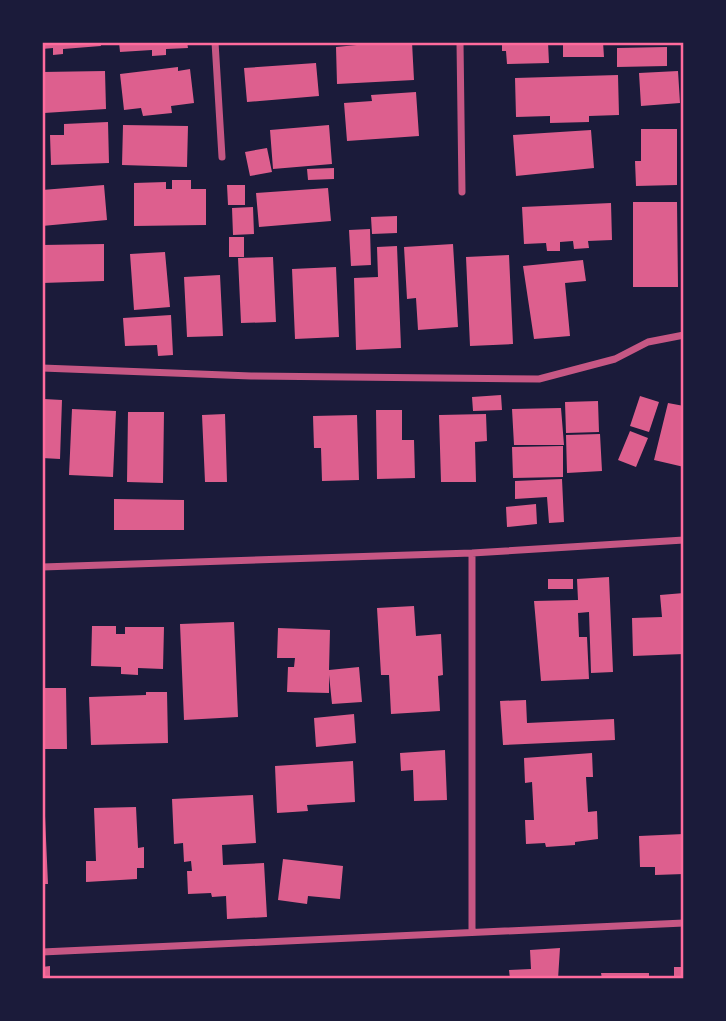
<svg xmlns="http://www.w3.org/2000/svg" width="726" height="1021" font-family="Karla,sans-serif">
<rect width="100%" height="100%" fill="#1b1b3a"/>
<path fill="#dd5f8e" d="M 42,42 L 100,42 L 101,46 L 63,49 L 63,54 L 53,55 L 53,48 L 42,49 Z
M 119,42 L 187,42 L 188,48 L 166,49 L 166,55 L 152,56 L 152,50 L 120,52 Z
M 388,42 L 412,42 L 414,80 L 337,84 L 336,47 Z
M 502,42 L 548,42 L 549,63 L 507,64 L 506,51 L 502,51 Z
M 563,42 L 603,42 L 604,57 L 563,57 Z
M 667,47 L 667,66 L 617,67 L 617,48 Z
M 316,63 L 319,96 L 247,102 L 244,68 Z
M 178,67 L 178,71 L 190,69 L 194,103 L 171,106 L 172,113 L 143,116 L 141,108 L 124,110 L 120,74 Z
M 105,71 L 106,109 L 44,113 L 42,72 Z
M 678,71 L 680,103 L 641,106 L 639,73 Z
M 618,75 L 619,115 L 589,116 L 589,122 L 550,123 L 550,116 L 516,117 L 515,78 Z
M 416,92 L 419,136 L 347,141 L 344,103 L 372,101 L 371,95 Z
M 108,122 L 109,163 L 51,165 L 50,135 L 64,135 L 64,124 Z
M 123,125 L 188,126 L 187,167 L 122,165 Z
M 329,125 L 332,164 L 273,169 L 270,130 Z
M 641,129 L 677,129 L 677,185 L 636,186 L 635,161 L 641,161 Z
M 591,130 L 594,168 L 516,176 L 513,135 Z
M 267,148 L 272,172 L 250,176 L 245,152 Z
M 334,168 L 334,179 L 308,180 L 307,169 Z
M 172,180 L 191,180 L 191,189 L 206,189 L 206,225 L 134,226 L 134,183 L 166,182 L 166,189 L 172,189 Z
M 104,185 L 107,220 L 42,226 L 42,190 Z
M 227,185 L 245,185 L 245,205 L 228,205 Z
M 328,188 L 331,221 L 259,227 L 256,193 Z
M 633,202 L 677,202 L 678,287 L 633,287 Z
M 611,203 L 612,240 L 588,241 L 589,248 L 574,249 L 573,241 L 560,242 L 560,251 L 547,251 L 546,243 L 524,244 L 522,207 Z
M 253,207 L 254,234 L 233,235 L 232,208 Z
M 397,216 L 397,233 L 372,234 L 371,217 Z
M 370,229 L 371,265 L 351,266 L 349,230 Z
M 229,237 L 244,237 L 244,257 L 229,257 Z
M 104,244 L 104,281 L 42,283 L 42,245 Z
M 453,244 L 458,327 L 418,330 L 416,298 L 407,299 L 404,247 Z
M 397,246 L 401,348 L 356,350 L 354,278 L 378,277 L 377,247 Z
M 165,252 L 170,307 L 134,310 L 130,254 Z
M 509,255 L 513,344 L 470,346 L 466,257 Z
M 273,257 L 276,322 L 241,323 L 238,258 Z
M 583,260 L 586,281 L 565,283 L 570,336 L 534,339 L 523,266 Z
M 336,267 L 339,337 L 295,339 L 292,269 Z
M 220,275 L 223,336 L 187,337 L 184,277 Z
M 171,315 L 173,355 L 158,356 L 157,345 L 125,346 L 123,318 Z
M 501,395 L 502,410 L 473,411 L 472,397 Z
M 640,396 L 659,402 L 649,432 L 630,426 Z
M 44,399 L 62,400 L 60,459 L 42,458 Z
M 598,401 L 599,432 L 566,433 L 565,402 Z
M 668,403 L 684,406 L 684,467 L 654,460 Z
M 561,408 L 564,445 L 514,445 L 512,409 Z
M 72,409 L 116,411 L 113,477 L 69,475 Z
M 376,410 L 402,410 L 402,440 L 414,440 L 415,478 L 377,479 Z
M 128,412 L 164,412 L 163,483 L 127,482 Z
M 225,414 L 227,482 L 205,482 L 202,415 Z
M 486,414 L 487,441 L 475,442 L 476,482 L 441,482 L 439,415 Z
M 357,415 L 359,480 L 322,481 L 321,448 L 314,448 L 313,416 Z
M 630,431 L 648,438 L 636,467 L 618,460 Z
M 600,434 L 602,471 L 567,473 L 566,435 Z
M 563,446 L 563,477 L 513,478 L 512,447 Z
M 562,479 L 564,522 L 549,523 L 547,497 L 515,499 L 515,481 Z
M 114,499 L 184,500 L 184,530 L 114,530 Z
M 536,504 L 537,524 L 507,527 L 506,507 Z
M 609,577 L 613,672 L 591,673 L 589,612 L 578,613 L 579,637 L 587,637 L 589,679 L 541,681 L 534,601 L 578,600 L 577,579 Z
M 548,579 L 573,579 L 573,589 L 548,589 Z
M 684,593 L 684,654 L 633,656 L 632,618 L 662,617 L 660,595 Z
M 414,606 L 416,636 L 441,634 L 443,675 L 438,676 L 440,711 L 391,714 L 389,675 L 381,675 L 377,608 Z
M 234,622 L 238,717 L 184,720 L 180,624 Z
M 92,626 L 116,626 L 116,634 L 125,634 L 125,627 L 164,627 L 163,669 L 138,668 L 138,675 L 121,674 L 121,667 L 91,666 Z
M 278,628 L 330,630 L 329,670 L 359,667 L 362,702 L 332,704 L 329,675 L 329,693 L 287,692 L 288,667 L 294,667 L 295,658 L 277,658 Z
M 45,688 L 66,688 L 67,749 L 42,749 Z
M 146,692 L 167,692 L 168,743 L 91,745 L 89,697 L 146,695 Z
M 526,700 L 527,723 L 614,719 L 615,740 L 503,745 L 500,701 Z
M 354,714 L 356,743 L 316,747 L 314,718 Z
M 445,750 L 447,800 L 414,801 L 413,770 L 401,771 L 400,753 Z
M 592,753 L 593,777 L 586,777 L 588,812 L 597,811 L 598,839 L 575,842 L 575,845 L 546,847 L 545,843 L 526,844 L 525,820 L 534,820 L 532,782 L 525,783 L 524,758 Z
M 353,761 L 355,802 L 307,805 L 308,811 L 277,813 L 275,766 Z
M 253,795 L 256,843 L 222,845 L 223,865 L 264,863 L 267,917 L 227,919 L 226,896 L 212,897 L 211,893 L 188,894 L 187,871 L 192,871 L 191,861 L 184,862 L 183,843 L 174,844 L 172,799 Z
M 136,807 L 138,848 L 144,847 L 144,868 L 137,868 L 137,879 L 86,882 L 86,861 L 96,861 L 94,808 Z
M 42,816 L 45,816 L 48,884 L 42,884 Z
M 684,834 L 684,874 L 655,875 L 655,867 L 640,867 L 639,836 Z
M 283,859 L 343,866 L 340,899 L 308,896 L 307,904 L 278,900 Z
M 560,948 L 558,979 L 510,979 L 509,970 L 531,969 L 530,950 Z
M 50,966 L 50,979 L 42,979 L 42,967 Z
M 674,967 L 684,967 L 684,979 L 674,979 Z
M 601,973 L 649,973 L 649,979 L 602,979 Z"/>
<g fill="none" stroke-linecap="round" stroke-linejoin="round">
<path stroke="#c65784" stroke-width="7" d="M 215,42 L 222,157
M 460,42 L 462,192
M 42,368 L 251,376 L 539,379 L 615,359 L 648,342 L 684,335
M 472,553 L 472,932
M 42,567 L 472,553 L 684,540
M 42,952 L 684,923"/>
</g>
<rect width="726" height="1021" fill="none" stroke="#1b1b3a" stroke-width="88"/>
<rect x="44" y="44" width="638" height="933" fill="none" stroke="#ff6b9d" stroke-width="2.5"/>
</svg>
